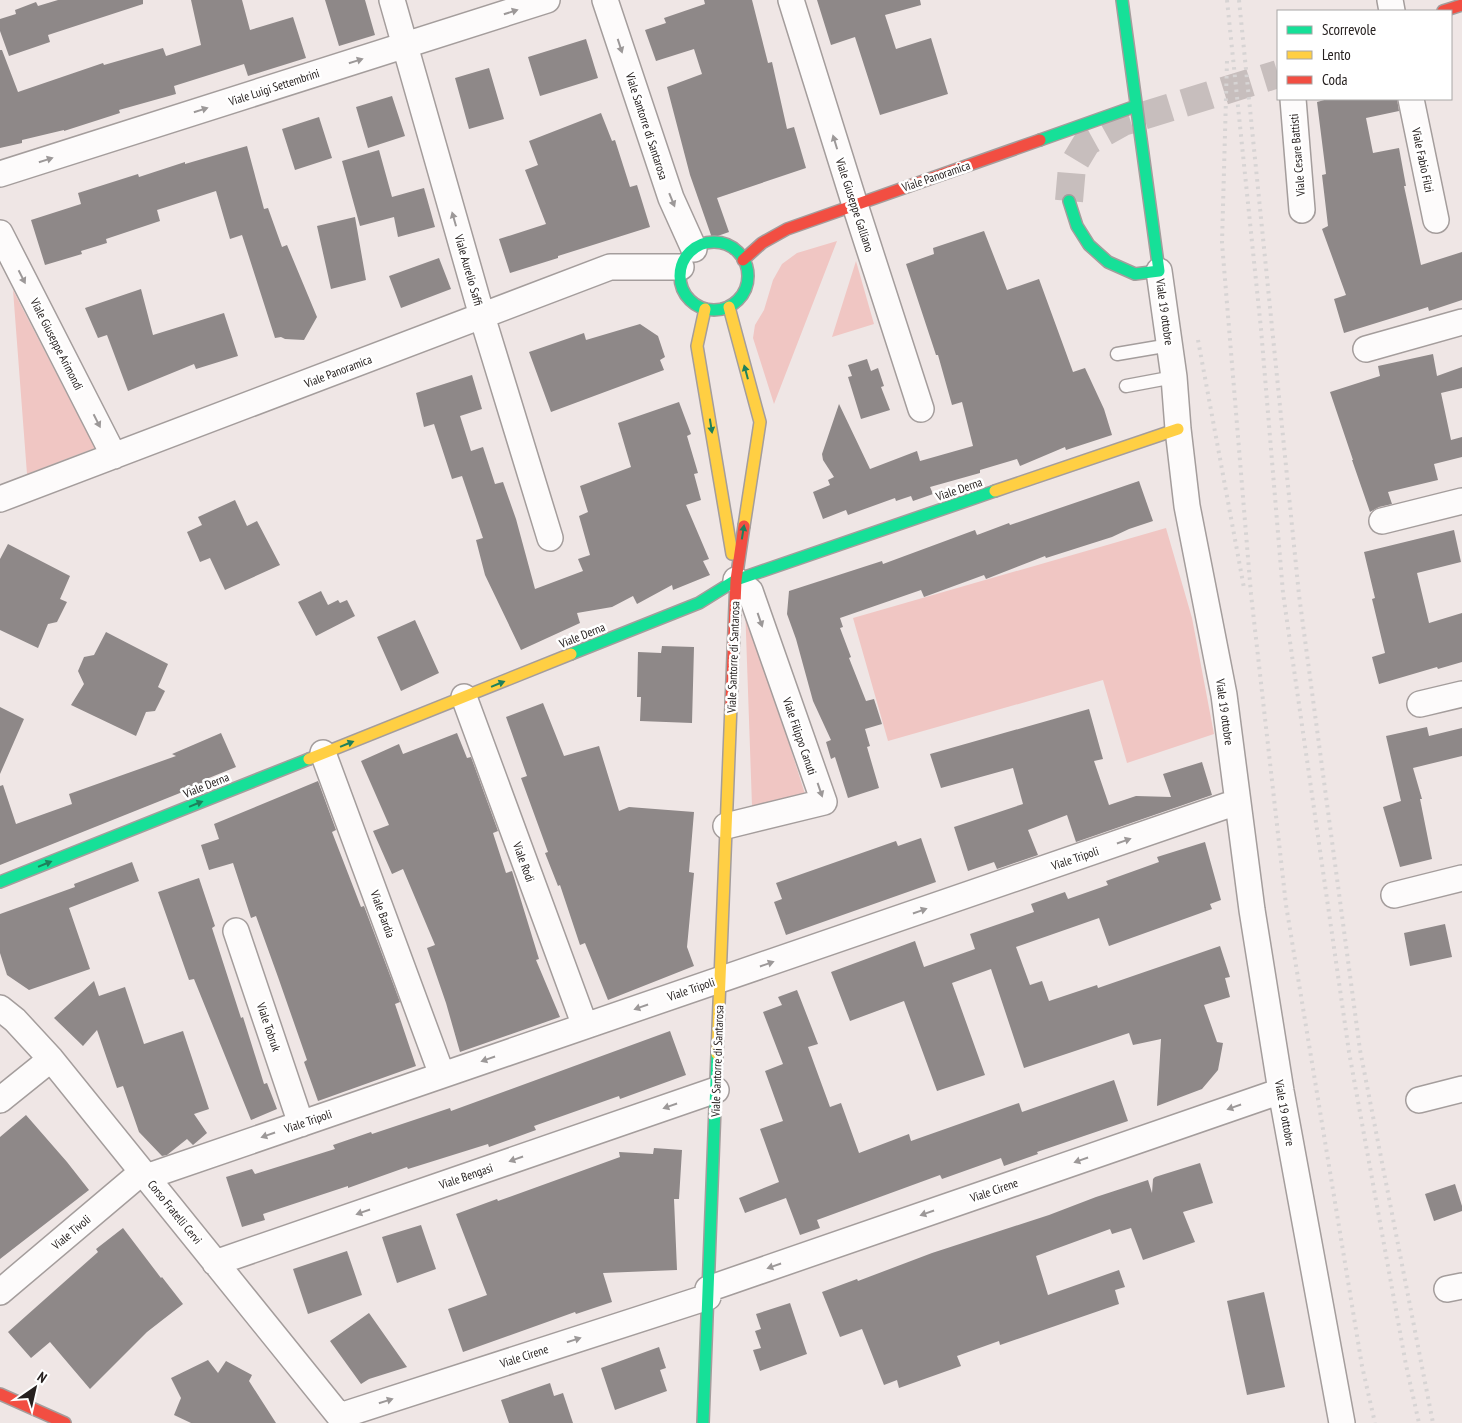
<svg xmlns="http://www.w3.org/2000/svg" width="1462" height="1423" font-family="'PT Sans Narrow',sans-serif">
<rect width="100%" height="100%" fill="#efe6e5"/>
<path fill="#f0c6c3" d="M 837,241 L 774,404 L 753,338 L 755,325 L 764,310 L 773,280 L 782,264 L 797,253 Z
M 856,261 L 874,324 L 832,337 Z
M 13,290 L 95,448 L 27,474 Z
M 1166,528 L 1192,618 L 1214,734 L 1127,763 L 1103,680 L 888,741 L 853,618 Z
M 745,605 L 806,797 L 752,806 Z"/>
<path fill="#8e8888" d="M 58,0 L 143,0 L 143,4 L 48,35 L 50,42 L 9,56 L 0,31 L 0,19 L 16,14 L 15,10 L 36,2 L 38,6 Z
M 191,0 L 242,0 L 250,30 L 293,17 L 306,58 L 248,76 L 244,64 L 174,86 L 176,94 L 119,110 L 120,113 L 64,131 L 64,130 L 22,140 L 22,143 L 0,148 L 0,50 L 2,50 L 18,92 L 103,63 L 104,65 L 163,48 L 166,56 L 201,45 Z
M 325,0 L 365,0 L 375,35 L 339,46 Z
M 704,0 L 752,0 L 768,63 L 772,62 L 787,129 L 794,127 L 806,168 L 717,198 L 729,232 L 712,238 L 690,175 L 667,87 L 702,74 L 694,49 L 656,61 L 645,30 L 666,23 L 664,18 L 705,4 Z
M 817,0 L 920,0 L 921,5 L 885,15 L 896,49 L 931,38 L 948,94 L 880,115 L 855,37 L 831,45 Z
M 586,39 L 598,78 L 540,96 L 528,57 Z
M 489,68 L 504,119 L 469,129 L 455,78 Z
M 392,96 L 405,136 L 368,148 L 356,107 Z
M 1328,99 L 1397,99 L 1399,111 L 1366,118 L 1373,153 L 1399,148 L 1406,186 L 1404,186 L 1421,265 L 1462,252 L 1462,300 L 1429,311 L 1428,307 L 1344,333 L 1334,299 L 1346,295 L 1322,229 L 1328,226 L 1322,175 L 1326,174 L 1317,102 Z
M 601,113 L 612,141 L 615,140 L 630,187 L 637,185 L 650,227 L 558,256 L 558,258 L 510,273 L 499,239 L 546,224 L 525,170 L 538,165 L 529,141 Z
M 319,117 L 332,158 L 295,170 L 282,129 Z
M 247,146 L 264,209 L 268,208 L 282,247 L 287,245 L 317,317 L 304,340 L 285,339 L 281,337 L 275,338 L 242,235 L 230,239 L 216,191 L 157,210 L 160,221 L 106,239 L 107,243 L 81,251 L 82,254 L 45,265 L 31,220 L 81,204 L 78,193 L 138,174 L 139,177 L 185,162 L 185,164 Z
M 379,150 L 392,197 L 424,188 L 435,227 L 398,237 L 394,217 L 360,226 L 342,161 Z
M 355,217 L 366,280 L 331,289 L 317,226 Z
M 984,231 L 1007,290 L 1039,279 L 1073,372 L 1085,368 L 1104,409 L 1112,435 L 1066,450 L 1065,447 L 1020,466 L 1017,459 L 980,470 L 980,473 L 930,487 L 933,494 L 913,501 L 911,496 L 896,501 L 895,498 L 848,515 L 846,510 L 823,519 L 813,492 L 830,485 L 828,480 L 834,477 L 823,460 L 822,454 L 839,404 L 870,469 L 917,451 L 920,461 L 973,446 L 962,402 L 952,405 L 938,355 L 936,355 L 906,264 L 934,254 L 933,248 Z
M 439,258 L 451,289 L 401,308 L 389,276 Z
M 141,289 L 153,335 L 224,313 L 238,356 L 196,369 L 194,364 L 128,391 L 107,335 L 98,338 L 85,308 Z
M 640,324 L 658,336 L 665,357 L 660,360 L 664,370 L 551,412 L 529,352 L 584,333 L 586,340 Z
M 1433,354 L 1437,376 L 1462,367 L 1462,388 L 1441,393 L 1451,440 L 1462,437 L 1462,457 L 1434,464 L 1438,480 L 1388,492 L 1392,504 L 1379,507 L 1370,512 L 1352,460 L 1353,460 L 1330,392 L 1380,376 L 1378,366 Z
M 867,359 L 871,371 L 878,368 L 884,386 L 881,387 L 890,410 L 861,419 L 848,377 L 852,376 L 848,365 Z
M 472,375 L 482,409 L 460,416 L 471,451 L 483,447 L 495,484 L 503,482 L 516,519 L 535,589 L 583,571 L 578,559 L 590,555 L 579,516 L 588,512 L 580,486 L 631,467 L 618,423 L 679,402 L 691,434 L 687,436 L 698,473 L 694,474 L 701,500 L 686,505 L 709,559 L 703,561 L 710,575 L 673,590 L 672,585 L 637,604 L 633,596 L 612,607 L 577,613 L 580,623 L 521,650 L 485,575 L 476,540 L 483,538 L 462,476 L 452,479 L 434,424 L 424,427 L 416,393 Z
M 1139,481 L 1153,521 L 1129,529 L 1112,537 L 1046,558 L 1045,556 L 986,579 L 984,575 L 924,597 L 921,590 L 840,618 L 843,627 L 840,628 L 851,657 L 849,658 L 866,701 L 874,699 L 882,724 L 865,729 L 870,746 L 867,747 L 879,788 L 848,798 L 835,757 L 831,759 L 826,742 L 831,740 L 813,701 L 796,639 L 787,614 L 789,591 L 882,561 L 883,564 L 975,530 L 977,535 L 1009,523 L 1010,525 Z
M 235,500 L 247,526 L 257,521 L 280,565 L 225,590 L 210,558 L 200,562 L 187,532 L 202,525 L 198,517 Z
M 1454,530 L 1461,562 L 1417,573 L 1429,623 L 1462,613 L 1462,662 L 1438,669 L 1437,667 L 1379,684 L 1372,657 L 1385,653 L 1372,599 L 1375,598 L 1364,552 Z
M 8,544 L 70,576 L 60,599 L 67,602 L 57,622 L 48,624 L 38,648 L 0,630 L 0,559 Z
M 321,591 L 328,605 L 338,600 L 340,603 L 347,600 L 355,616 L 316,636 L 298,602 Z
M 415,620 L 439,673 L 401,691 L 377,637 Z
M 106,632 L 168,664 L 158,687 L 165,691 L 155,711 L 146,712 L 136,736 L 71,705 L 84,684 L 78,671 L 84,657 L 94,655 Z
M 662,646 L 694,647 L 692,723 L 640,721 L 641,697 L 637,697 L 638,652 L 661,653 Z
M 543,703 L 564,756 L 599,746 L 619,811 L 629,807 L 694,812 L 689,872 L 694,873 L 687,947 L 694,966 L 608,1000 L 585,943 L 580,945 L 560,885 L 558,886 L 545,853 L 548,852 L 521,778 L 527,776 L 506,717 Z
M 0,707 L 24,719 L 0,774 Z
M 1089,709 L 1103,759 L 1094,761 L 1109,805 L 1136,796 L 1171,797 L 1163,774 L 1202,762 L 1212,795 L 1076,842 L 1067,815 L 1028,830 L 1038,855 L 997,869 L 994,862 L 968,871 L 954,827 L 1023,804 L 1013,768 L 941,788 L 930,754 Z
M 1427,727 L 1429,736 L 1462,728 L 1462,756 L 1413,768 L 1422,799 L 1420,799 L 1432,859 L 1400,867 L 1383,807 L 1401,801 L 1386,736 Z
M 221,733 L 236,767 L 204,780 L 205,783 L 0,865 L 0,786 L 3,785 L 16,824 L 72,804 L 69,794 L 176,756 L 172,754 Z
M 457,733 L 467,758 L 471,757 L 498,831 L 493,833 L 506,873 L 512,871 L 539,959 L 536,960 L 560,1017 L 460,1052 L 446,1003 L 427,948 L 435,945 L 403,869 L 392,874 L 373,831 L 389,825 L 361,761 L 399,744 L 403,754 Z
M 318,781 L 336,830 L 332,832 L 361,907 L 364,906 L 400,1002 L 395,1004 L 416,1066 L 318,1101 L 304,1062 L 307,1060 L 278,977 L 256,916 L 251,918 L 233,863 L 209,870 L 201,845 L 219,839 L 214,824 Z
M 921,838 L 936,882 L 786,935 L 774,902 L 782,899 L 776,883 L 896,841 L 898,846 Z
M 1205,842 L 1221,900 L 1210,904 L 1212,909 L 1109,946 L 1099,918 L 1016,947 L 1030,985 L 1042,981 L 1049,1001 L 1097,985 L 1098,988 L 1220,946 L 1230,977 L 1225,978 L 1230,997 L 1204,1005 L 1217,1042 L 1223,1043 L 1218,1070 L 1202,1089 L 1157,1106 L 1161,1039 L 1133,1045 L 1129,1033 L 1024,1068 L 991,969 L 952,983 L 985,1075 L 937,1091 L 904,1001 L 850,1021 L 831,972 L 915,941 L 924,967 L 975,949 L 970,934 L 1034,912 L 1031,904 L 1065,892 L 1068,899 L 1108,885 L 1106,881 L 1159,862 L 1157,857 Z
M 132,862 L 139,881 L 69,908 L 90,969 L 29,990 L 7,975 L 0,953 L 0,914 L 75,887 L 74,884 Z
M 199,878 L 215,926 L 212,928 L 241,1018 L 243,1017 L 264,1084 L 267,1083 L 277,1109 L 251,1120 L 194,979 L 189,980 L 158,892 Z
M 1445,924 L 1452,957 L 1410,966 L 1404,933 Z
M 94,981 L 99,996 L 125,987 L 144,1044 L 183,1031 L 209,1109 L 194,1114 L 207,1133 L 193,1145 L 187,1139 L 167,1155 L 162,1156 L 139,1132 L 123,1086 L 117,1088 L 97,1030 L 83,1046 L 54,1018 Z
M 797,990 L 818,1044 L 808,1047 L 830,1107 L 841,1103 L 859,1153 L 909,1134 L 911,1141 L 1019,1103 L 1022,1112 L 1114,1080 L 1128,1121 L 1037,1152 L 1038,1154 L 1004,1166 L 1001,1158 L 942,1179 L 940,1175 L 817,1220 L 820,1228 L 800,1235 L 786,1198 L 745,1213 L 739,1198 L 779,1182 L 760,1129 L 783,1121 L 765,1071 L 783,1064 L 763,1012 L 782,1005 L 778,997 Z
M 670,1031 L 686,1075 L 620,1099 L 619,1096 L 534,1126 L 536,1130 L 489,1147 L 488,1144 L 408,1169 L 407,1167 L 348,1188 L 348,1186 L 263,1214 L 265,1220 L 242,1227 L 226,1177 L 252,1169 L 255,1174 L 335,1149 L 333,1145 L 371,1132 L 372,1134 L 450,1108 L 451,1111 Z
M 26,1115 L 67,1162 L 89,1190 L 0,1259 L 0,1137 Z
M 654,1148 L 682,1150 L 679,1199 L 674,1199 L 677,1270 L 603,1273 L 612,1302 L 576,1314 L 575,1312 L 463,1352 L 448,1309 L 487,1295 L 456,1214 L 497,1199 L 498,1201 L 620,1157 L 619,1152 L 653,1154 Z
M 1200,1163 L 1213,1203 L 1183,1212 L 1195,1242 L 1143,1260 L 1131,1228 L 1112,1234 L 1110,1229 L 1036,1256 L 1048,1295 L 1119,1270 L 1125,1287 L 1115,1290 L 1119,1304 L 1000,1345 L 999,1341 L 957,1356 L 961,1366 L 899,1388 L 897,1380 L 884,1385 L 862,1329 L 840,1337 L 822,1292 L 857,1279 L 858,1281 L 932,1253 L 1049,1215 L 1096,1197 L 1148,1180 L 1152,1193 L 1153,1179 L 1155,1177 Z
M 1455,1184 L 1462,1206 L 1462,1211 L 1434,1221 L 1425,1194 Z
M 421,1225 L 436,1269 L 397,1283 L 382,1237 Z
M 123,1228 L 161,1278 L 162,1277 L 183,1304 L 147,1332 L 90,1389 L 50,1342 L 31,1358 L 8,1332 L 98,1252 L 96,1249 Z
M 347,1251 L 362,1295 L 308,1314 L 293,1269 Z
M 1264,1292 L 1285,1387 L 1247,1395 L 1227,1301 Z
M 790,1303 L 807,1354 L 760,1371 L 753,1350 L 761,1348 L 755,1331 L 761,1329 L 756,1314 Z
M 369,1313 L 407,1367 L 369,1379 L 361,1384 L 330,1341 Z
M 659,1347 L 666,1368 L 660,1370 L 667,1391 L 615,1410 L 601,1368 Z
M 208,1360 L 218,1373 L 226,1361 L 252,1375 L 249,1381 L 276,1423 L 191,1423 L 174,1415 L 181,1398 L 171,1378 Z
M 550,1383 L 554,1396 L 563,1393 L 573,1423 L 509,1423 L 501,1400 Z"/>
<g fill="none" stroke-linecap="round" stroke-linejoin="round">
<path stroke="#c7bebd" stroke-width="28" stroke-dasharray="28 14" stroke-linecap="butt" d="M 1069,201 L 1072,167 L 1087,142 L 1123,122 L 1278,74"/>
<defs>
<path id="lane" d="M 1117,354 L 1170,345
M 1126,386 L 1174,377"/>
<path id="street" d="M 392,0 L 482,316 L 550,538
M 605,0 L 671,198 L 694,249
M 791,0 L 855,205 L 921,409
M 1390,0 L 1392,11
M 1293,99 L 1302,210
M 1411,99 L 1436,220
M 0,174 L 547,0
M 0,233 L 114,456
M 1159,271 L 1174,377 L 1178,429 L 1187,506 L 1224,695 L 1252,910 L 1281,1091 L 1342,1423
M 1366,349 L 1462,322
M 0,499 L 610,267 L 681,267
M 1382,521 L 1462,501
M 464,697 L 585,1026
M 1420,704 L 1462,694
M 323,753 L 442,1075
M 726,826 L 824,802 L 750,591 L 736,580
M 1394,895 L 1462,878
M 236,931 L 301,1124
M 0,1008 L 15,1020 L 51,1059 L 345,1423
M 0,1100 L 51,1059
M 1419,1100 L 1462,1089
M 146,1177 L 1237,802
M 215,1263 L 716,1090
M 708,1289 L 1281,1091
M 1447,1289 L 1462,1286
M 0,1292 L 142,1172
M 340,1416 L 708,1297"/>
<path id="fast" d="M 1040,140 L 1136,106
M 1069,201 L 1077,226 L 1089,245 L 1108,262 L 1135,274 L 1159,271 L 1122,0
M680 276a34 34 0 1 1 68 0a34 34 0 1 1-68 0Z
M 571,654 L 699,603 L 736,580 L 995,491
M 0,882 L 309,759
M 703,1423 L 717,1054"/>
<path id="slow" d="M 729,307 L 760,422 L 744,526
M 705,309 L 697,346 L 732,554
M 995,491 L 1178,429
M 309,759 L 571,654
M 717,1054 L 731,705"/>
<path id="jam" d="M 1443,11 L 1462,5
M 743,260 L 762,243 L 787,229 L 1040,140
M 731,705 L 736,580 L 744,526
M 0,1394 L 65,1423"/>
</defs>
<use href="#lane" stroke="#a49d9c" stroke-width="15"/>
<use href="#street" stroke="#a49d9c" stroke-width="28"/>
<use href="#fast" stroke="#a49d9c" stroke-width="14"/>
<use href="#slow" stroke="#a49d9c" stroke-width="14"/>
<use href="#jam" stroke="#a49d9c" stroke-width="14"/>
<use href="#lane" stroke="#fdfbfb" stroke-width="12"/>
<use href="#street" stroke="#fdfbfb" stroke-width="25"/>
<use href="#fast" stroke="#16e098" stroke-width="11"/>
<use href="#slow" stroke="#ffcf43" stroke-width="11"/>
<use href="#jam" stroke="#f24e42" stroke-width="11"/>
<path stroke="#d7d4d4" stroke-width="4" stroke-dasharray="2.5 5" stroke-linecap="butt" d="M 1227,0 L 1261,329 L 1283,593 L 1349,1052 L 1406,1365 L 1419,1423
M 1239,0 L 1299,595 L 1360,1050 L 1433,1423
M 1227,61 L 1222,243 L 1251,594 L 1286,905 L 1362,1366 L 1375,1423
M 1198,340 L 1244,588"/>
</g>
<defs><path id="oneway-solid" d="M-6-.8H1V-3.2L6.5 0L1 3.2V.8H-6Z" transform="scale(1.25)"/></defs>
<g fill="#9c9898">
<use href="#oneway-solid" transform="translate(511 12) rotate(-18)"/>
<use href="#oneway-solid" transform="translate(620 46) rotate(72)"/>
<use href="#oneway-solid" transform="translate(356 61) rotate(-18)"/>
<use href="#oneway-solid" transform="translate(201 110) rotate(-18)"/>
<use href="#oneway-solid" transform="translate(835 142) rotate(-107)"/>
<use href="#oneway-solid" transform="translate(46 160) rotate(-18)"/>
<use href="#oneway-solid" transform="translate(672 200) rotate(68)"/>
<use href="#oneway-solid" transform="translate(454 219) rotate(-106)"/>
<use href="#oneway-solid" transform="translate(22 277) rotate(63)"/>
<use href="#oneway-solid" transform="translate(97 421) rotate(63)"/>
<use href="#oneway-solid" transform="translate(760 620) rotate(71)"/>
<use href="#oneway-solid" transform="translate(820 790) rotate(71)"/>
<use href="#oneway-solid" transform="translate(1124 841) rotate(-19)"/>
<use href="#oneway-solid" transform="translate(920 911) rotate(-19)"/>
<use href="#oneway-solid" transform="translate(767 964) rotate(-19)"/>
<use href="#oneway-solid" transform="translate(641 1007) rotate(161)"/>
<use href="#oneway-solid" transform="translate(488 1059) rotate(161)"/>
<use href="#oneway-solid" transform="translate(670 1106) rotate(161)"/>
<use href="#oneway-solid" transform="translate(1234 1107) rotate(161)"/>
<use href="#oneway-solid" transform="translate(268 1135) rotate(161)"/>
<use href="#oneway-solid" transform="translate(516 1159) rotate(161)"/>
<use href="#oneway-solid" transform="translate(1081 1160) rotate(161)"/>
<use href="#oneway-solid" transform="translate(363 1212) rotate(161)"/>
<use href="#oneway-solid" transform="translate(927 1213) rotate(161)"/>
<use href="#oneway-solid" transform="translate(774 1266) rotate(161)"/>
<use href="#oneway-solid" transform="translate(574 1340) rotate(-18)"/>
<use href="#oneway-solid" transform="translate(386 1401) rotate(-18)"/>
</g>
<g fill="#1e805c">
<use href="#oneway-solid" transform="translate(746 372) rotate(-105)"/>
<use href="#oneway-solid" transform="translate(711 426) rotate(81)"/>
<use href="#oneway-solid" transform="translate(743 532) rotate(-81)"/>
<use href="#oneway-solid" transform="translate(498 684) rotate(-22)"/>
<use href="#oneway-solid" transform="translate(347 744) rotate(-22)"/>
<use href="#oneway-solid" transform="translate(196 804) rotate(-22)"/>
<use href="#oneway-solid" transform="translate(45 864) rotate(-22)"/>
</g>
<g text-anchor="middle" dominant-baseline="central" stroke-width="5" stroke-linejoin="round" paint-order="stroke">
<g font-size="12" fill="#26201f" stroke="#fff">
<text transform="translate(274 87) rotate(-18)">Viale Luigi Settembrini</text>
<text transform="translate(647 126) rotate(72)">Viale Santorre di Santarosa</text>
<text transform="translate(1297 155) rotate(-95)">Viale Cesare Battisti</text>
<text transform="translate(1423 160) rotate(78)">Viale Fabio Filzi</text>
<text transform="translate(936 176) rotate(-19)">Viale Panoramica</text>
<text transform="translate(855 205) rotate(72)">Viale Giuseppe Galliano</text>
<text transform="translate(469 270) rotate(74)">Viale Aurelio Saffi</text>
<text transform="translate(1165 312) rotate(82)">Viale 19 ottobre</text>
<text transform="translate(57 344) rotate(63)">Viale Giuseppe Arimondi</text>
<text transform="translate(338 371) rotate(-21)">Viale Panoramica</text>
<text transform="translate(959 489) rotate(-19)">Viale Derna</text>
<text transform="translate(582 635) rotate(-22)">Viale Derna</text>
<text transform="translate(733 657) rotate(-88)">Viale Santorre di Santarosa</text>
<text transform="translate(1225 712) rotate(82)">Viale 19 ottobre</text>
<text transform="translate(800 736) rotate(71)">Viale Filippo Canuti</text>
<text transform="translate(206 785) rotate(-22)">Viale Derna</text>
<text transform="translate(1075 858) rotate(-19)">Viale Tripoli</text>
<text transform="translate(524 862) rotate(70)">Viale Rodi</text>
<text transform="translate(383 914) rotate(70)">Viale Bardia</text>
<text transform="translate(691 989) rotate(-19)">Viale Tripoli</text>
<text transform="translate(269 1027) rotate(71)">Viale Tobruk</text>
<text transform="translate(717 1061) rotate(-88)">Viale Santorre di Santarosa</text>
<text transform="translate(1285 1113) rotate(80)">Viale 19 ottobre</text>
<text transform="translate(308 1121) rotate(-19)">Viale Tripoli</text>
<text transform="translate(466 1176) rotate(-19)">Viale Bengasi</text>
<text transform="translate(994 1190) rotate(-19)">Viale Cirene</text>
<text transform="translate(175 1212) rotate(51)">Corso Fratelli Cervi</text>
<text transform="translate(71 1232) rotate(-40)">Viale Tivoli</text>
<text transform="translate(524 1356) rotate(-18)">Viale Cirene</text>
</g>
</g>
<rect x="1277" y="10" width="175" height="90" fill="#ffffff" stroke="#a8a6a5"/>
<rect x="1287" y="26" width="25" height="8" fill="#16e098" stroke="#a8a6a5"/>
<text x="1322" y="35" font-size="15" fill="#26201f">Scorrevole</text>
<rect x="1287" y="51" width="25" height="8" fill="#ffcf43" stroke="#a8a6a5"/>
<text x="1322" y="60" font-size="15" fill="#26201f">Lento</text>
<rect x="1287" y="76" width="25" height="8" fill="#f24e42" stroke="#a8a6a5"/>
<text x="1322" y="85" font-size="15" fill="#26201f">Coda</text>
<g transform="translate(35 1388) rotate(34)" stroke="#ffffff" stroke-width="4" paint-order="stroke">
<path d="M0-4L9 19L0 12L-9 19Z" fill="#26201f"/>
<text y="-8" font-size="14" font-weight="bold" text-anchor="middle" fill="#26201f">N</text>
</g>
</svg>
